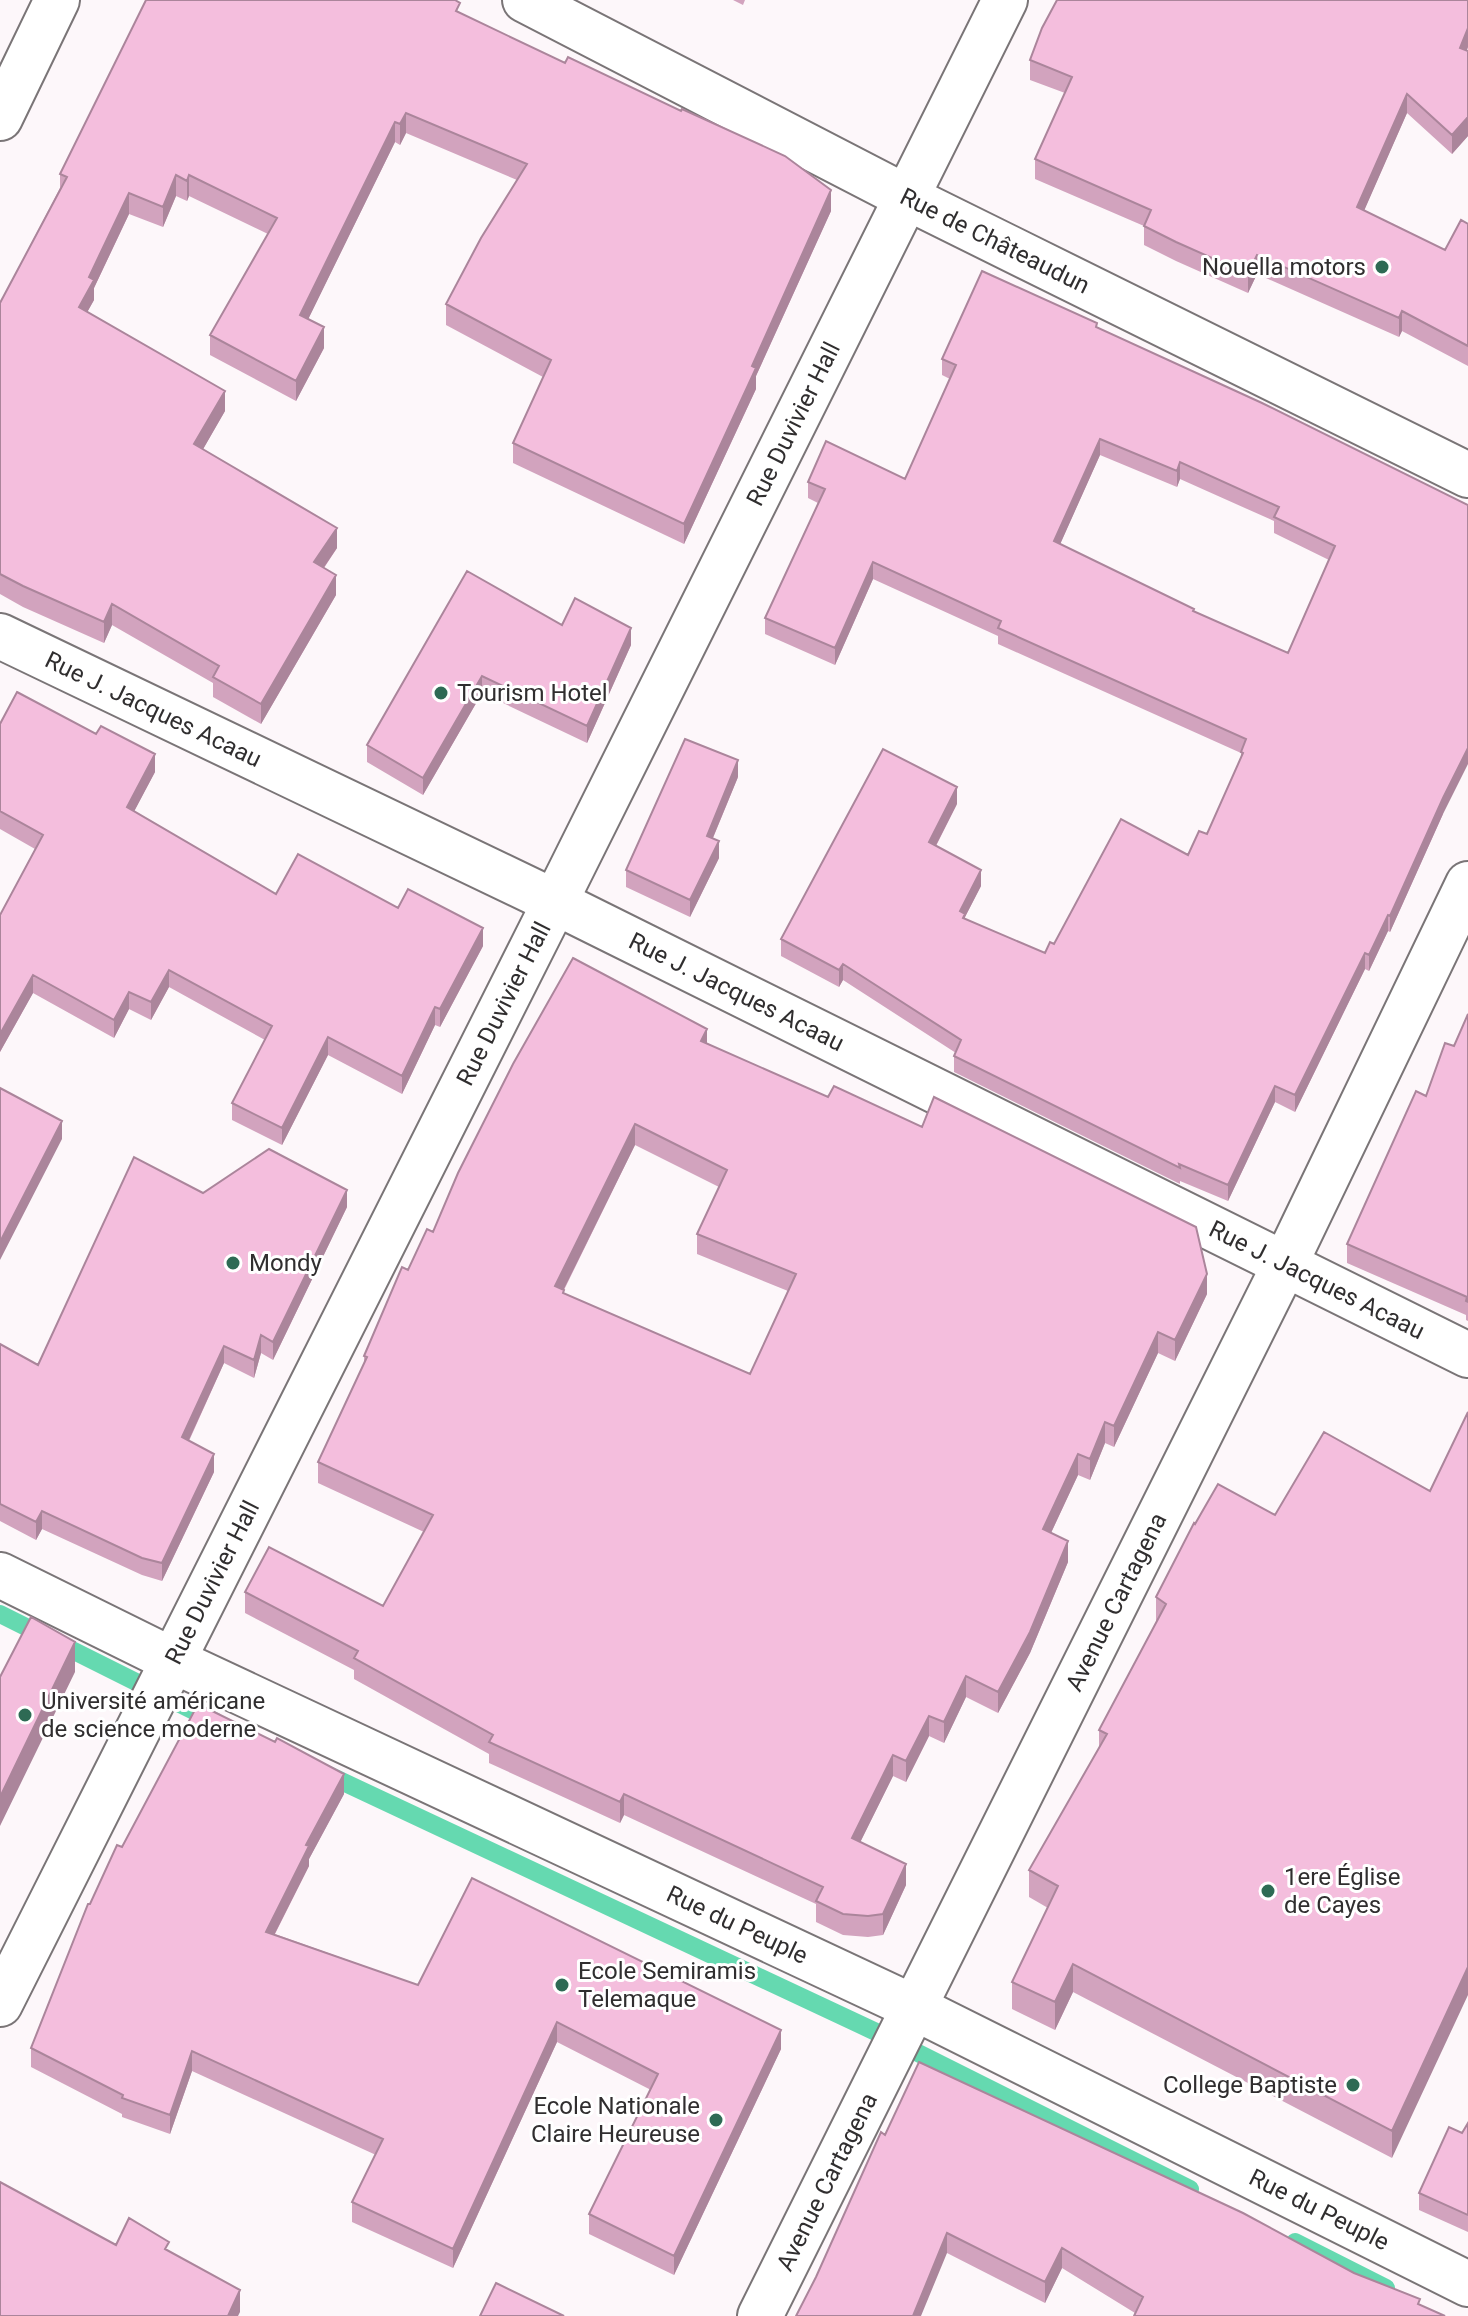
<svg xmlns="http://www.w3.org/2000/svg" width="1468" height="2316" font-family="Roboto,sans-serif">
<rect width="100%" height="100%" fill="#fdf7fa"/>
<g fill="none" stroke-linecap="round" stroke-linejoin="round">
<path stroke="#65d9b0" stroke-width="18" d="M 0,1614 L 216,1722
M 322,1772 L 876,2032 L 1190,2189
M 1295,2242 L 1386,2288"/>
<defs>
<g id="minor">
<path d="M 0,118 L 57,0"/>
<path id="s1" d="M 0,636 L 555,902 L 1468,1355"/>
<path id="s2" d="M 0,1575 L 172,1660 L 915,2008 L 1468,2284"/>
<path id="s3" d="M 760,2316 L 1285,1264 L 1468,884"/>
</g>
<g id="tertiary">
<path id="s4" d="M 525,0 L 906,197 L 1468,475"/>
<path id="s5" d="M 0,2004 L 555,902 L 1005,0"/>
</g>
</defs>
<use href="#minor" stroke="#7a7577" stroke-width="48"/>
<use href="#tertiary" stroke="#7a7577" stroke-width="48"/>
<use href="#minor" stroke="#fff" stroke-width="44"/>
<use href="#tertiary" stroke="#fff" stroke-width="44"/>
</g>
<path fill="#d2a3be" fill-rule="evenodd" d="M 733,0 L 745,0 L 743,5 Z
M 1468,0 L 1468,47 L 1467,50 L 1468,51 L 1468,136 L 1452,154 L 1407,113 L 1364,210 L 1445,250 L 1468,224 L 1468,366 L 1402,331 L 1399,337 L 1257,274 L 1248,293 L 1176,261 L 1144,245 L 1144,226 L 1035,179 L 1035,159 L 1065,93 L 1030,80 L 1030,60 Z
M 460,13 L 831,211 L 756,376 L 756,389 L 684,544 L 513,463 L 513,443 L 543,377 L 446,325 L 446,304 L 517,180 L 406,133 L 400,145 L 395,142 L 308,319 L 324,348 L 296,401 L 210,355 L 210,335 L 268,234 L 189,196 L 187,201 L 176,196 L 163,227 L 129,214 L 94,288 L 94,300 L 87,312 L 225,411 L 203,449 L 337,548 L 324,568 L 336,595 L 261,724 L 213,697 L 213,683 L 112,625 L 104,643 L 23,607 L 0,594 L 0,303 L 60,188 L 60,174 Z
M 1097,328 L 1468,505 L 1443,814 L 1390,932 L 1388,931 L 1369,971 L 1365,969 L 1295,1112 L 1275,1102 L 1228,1201 L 1180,1181 L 1180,1184 L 954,1072 L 954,1056 L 956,1053 L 843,980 L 839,987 L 781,956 L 781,939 L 957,804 L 936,846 L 981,886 L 965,917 L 965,919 L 1045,953 L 1054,944 L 1188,855 L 1207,834 L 1241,757 L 1241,753 L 998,644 L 998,636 L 873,579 L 835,665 L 765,634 L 765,618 L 818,503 L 808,498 L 808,482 L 905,479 L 950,379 L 942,375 L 942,359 ZM 1100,455 L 1177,487 L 1180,479 L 1274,521 L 1274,533 L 1329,560 L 1288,653 L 1194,611 L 1060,544 Z
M 562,625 L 631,645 L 587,743 L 482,693 L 423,795 L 367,762 L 367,745 Z
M 0,724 L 155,772 L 134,811 L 276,894 L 398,908 L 483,946 L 440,1027 L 435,1025 L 402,1094 L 328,1055 L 282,1145 L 232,1120 L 232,1103 L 265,1040 L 169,987 L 151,1020 L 129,1009 L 114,1038 L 33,993 L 0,1052 L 0,915 L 35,849 L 0,829 Z
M 738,777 L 713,838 L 719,858 L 690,917 L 626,887 L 626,870 Z
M 1468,1014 L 1468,1321 L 1466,1320 L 1466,1315 L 1347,1263 L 1347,1244 L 1426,1096 L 1454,1046 Z
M 707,1043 L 1207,1294 L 1175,1361 L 1158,1353 L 1114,1447 L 1105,1443 L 1090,1480 L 1078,1475 L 1051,1533 L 1068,1562 L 1030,1653 L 998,1713 L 966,1697 L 944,1743 L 929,1736 L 906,1782 L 893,1776 L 860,1842 L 906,1885 L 883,1935 L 868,1937 L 843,1935 L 816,1922 L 816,1904 L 624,1815 L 620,1823 L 489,1763 L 489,1754 L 354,1679 L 354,1670 L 245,1613 L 245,1592 L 383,1606 L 424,1532 L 318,1483 L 318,1462 L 364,1363 L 364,1356 L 408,1270 L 433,1232 ZM 635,1145 L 719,1187 L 697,1234 L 697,1254 L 788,1291 L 750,1374 L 564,1294 L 564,1290 Z
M 203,1193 L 347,1207 L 273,1360 L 261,1353 L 254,1378 L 224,1363 L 189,1441 L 214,1472 L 162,1581 L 142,1575 L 42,1529 L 36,1540 L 0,1521 L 0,1344 L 38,1365 Z
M 1430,1491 L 1392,2158 L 1073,1992 L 1055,2030 L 1012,2009 L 1012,1982 L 1048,1908 L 1029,1897 L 1029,1870 L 1099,1748 L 1099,1730 L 1156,1622 L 1156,1597 L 1195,1524 L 1275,1515 Z
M 275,1742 L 344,1794 L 309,1859 L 309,1866 L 275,1934 L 418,1985 L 781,2049 L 674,2275 L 589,2234 L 589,2214 L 651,2090 L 557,2042 L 453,2268 L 352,2222 L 352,2202 L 376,2155 L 192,2071 L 170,2134 L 122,2117 L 122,2114 L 31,2067 L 31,2048 L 90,1904 L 122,1847 Z
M 1468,2123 L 1468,2232 L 1419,2210 L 1419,2193 L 1462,2133 Z
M 885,2135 L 1243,2213 L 1135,2313 L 1062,2268 L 1045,2303 L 947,2253 L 816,2277 Z"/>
<path fill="#ab859b" d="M 1468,28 L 1468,47 L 1460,67 L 1460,48 Z
M 1407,94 L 1407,113 L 1357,227 L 1357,207 Z
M 406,113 L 406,133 L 400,145 L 400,124 Z
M 1468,117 L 1468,136 L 1452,154 L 1452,135 Z
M 395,122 L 395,142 L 300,336 L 300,315 Z
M 176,175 L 176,196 L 163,227 L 163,207 Z
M 189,175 L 189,196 L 187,201 L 187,181 Z
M 831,190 L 831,211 L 756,376 L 756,389 L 684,544 L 684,524 L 752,366 Z
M 129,193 L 129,214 L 94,288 L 94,300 L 79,327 L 79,307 L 89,277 Z
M 1257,255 L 1257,274 L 1248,293 L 1248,274 Z
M 1402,311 L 1402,331 L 1399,337 L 1399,318 Z
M 324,327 L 324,348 L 296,401 L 296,381 Z
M 225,391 L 225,411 L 194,465 L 194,444 Z
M 1100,439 L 1100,455 L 1054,558 L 1054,541 Z
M 1180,462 L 1180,479 L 1177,487 L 1177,471 Z
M 337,528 L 337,548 L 314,582 L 314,562 Z
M 873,562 L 873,579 L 835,665 L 835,648 Z
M 336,575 L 336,595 L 261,724 L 261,704 Z
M 112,604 L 112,625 L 104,643 L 104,622 Z
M 631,628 L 631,645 L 587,743 L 587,726 Z
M 482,676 L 482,693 L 423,795 L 423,778 Z
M 1468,748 L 1468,764 L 1443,814 L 1390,932 L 1390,916 L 1443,798 Z
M 155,754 L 155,772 L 127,825 L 127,807 Z
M 738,760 L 738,777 L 707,852 L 707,836 Z
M 957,787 L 957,804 L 929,859 L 929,842 Z
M 719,841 L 719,858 L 690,917 L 690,900 Z
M 981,870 L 981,886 L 965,917 L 965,930 L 960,911 Z
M 1388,915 L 1388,931 L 1369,971 L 1369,955 Z
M 483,928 L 483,946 L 440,1027 L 440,1009 Z
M 1365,953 L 1365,969 L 1295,1112 L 1295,1095 Z
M 843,964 L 843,980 L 839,987 L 839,970 Z
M 169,970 L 169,987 L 151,1020 L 151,1002 Z
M 33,975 L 33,993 L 0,1052 L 0,1034 Z
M 129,992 L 129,1009 L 114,1038 L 114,1020 Z
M 435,1007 L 435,1025 L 402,1094 L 402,1076 Z
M 707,1029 L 707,1050 L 701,1041 Z
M 328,1037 L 328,1055 L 282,1145 L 282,1128 Z
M 1275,1086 L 1275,1102 L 1228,1201 L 1228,1185 Z
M 62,1121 L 62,1139 L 0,1260 L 0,1242 Z
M 635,1124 L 635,1145 L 555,1307 L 555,1286 Z
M 347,1190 L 347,1207 L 273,1360 L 273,1342 Z
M 1207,1274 L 1207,1294 L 1175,1361 L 1175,1340 Z
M 1158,1332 L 1158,1353 L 1114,1447 L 1114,1426 Z
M 261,1335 L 261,1353 L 254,1378 L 254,1360 Z
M 224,1346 L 224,1363 L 182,1455 L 182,1437 Z
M 1105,1422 L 1105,1443 L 1090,1480 L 1090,1459 Z
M 214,1454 L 214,1472 L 162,1581 L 162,1563 Z
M 1078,1454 L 1078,1475 L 1043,1550 L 1043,1529 Z
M 42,1511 L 42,1529 L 36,1540 L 36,1522 Z
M 1068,1541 L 1068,1562 L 1030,1653 L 998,1713 L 998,1692 Z
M 75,1642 L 75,1672 L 0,1826 L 0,1797 Z
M 966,1676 L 966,1697 L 944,1743 L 944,1722 Z
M 929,1716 L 929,1736 L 906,1782 L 906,1761 Z
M 893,1755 L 893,1776 L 852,1859 L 852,1838 Z
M 344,1774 L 344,1794 L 309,1859 L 309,1866 L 266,1951 L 266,1932 L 306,1845 Z
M 624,1794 L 624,1815 L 620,1823 L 620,1802 Z
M 906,1864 L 906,1885 L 883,1935 L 883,1914 Z
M 1073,1964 L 1073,1992 L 1055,2030 L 1055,2002 Z
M 1468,1967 L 1468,1995 L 1392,2158 L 1392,2131 Z
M 557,2022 L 557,2042 L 453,2268 L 453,2249 Z
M 781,2030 L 781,2049 L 674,2275 L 674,2256 Z
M 192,2051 L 192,2071 L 170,2134 L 170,2115 Z
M 947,2233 L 947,2253 L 921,2316 L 913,2316 Z
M 1062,2248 L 1062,2268 L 1045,2303 L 1045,2282 Z
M 240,2290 L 240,2312 L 238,2316 L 228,2316 Z"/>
<path fill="#f4bedd" stroke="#ab859b" stroke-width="2" fill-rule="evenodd" d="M 146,0 L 455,0 L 460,3 L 456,11 L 565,63 L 568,57 L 681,111 L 682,109 L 785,156 L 831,190 L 752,366 L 756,368 L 684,524 L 513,443 L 551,360 L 446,304 L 481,238 L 527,164 L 406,113 L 400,124 L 395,122 L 300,315 L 324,327 L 296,381 L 210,335 L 277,218 L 189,175 L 187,181 L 176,175 L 163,207 L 129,193 L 89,277 L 94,280 L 79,307 L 225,391 L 194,444 L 337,528 L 314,562 L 336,575 L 261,704 L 213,677 L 219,666 L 112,604 L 104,622 L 23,586 L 0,574 L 0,303 L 67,177 L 60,174 Z
M 1057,0 L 1468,0 L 1468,28 L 1460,48 L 1468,51 L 1468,117 L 1452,135 L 1407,94 L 1357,207 L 1445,250 L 1461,220 L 1468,224 L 1468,346 L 1402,311 L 1399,318 L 1257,255 L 1248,274 L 1176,242 L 1144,226 L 1151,210 L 1035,159 L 1072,77 L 1030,60 L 1042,28 Z
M 982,271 L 1097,323 L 1096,327 L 1262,403 L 1468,505 L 1468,748 L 1443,798 L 1390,916 L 1388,915 L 1369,955 L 1365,953 L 1295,1095 L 1275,1086 L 1228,1185 L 1179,1164 L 1180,1168 L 954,1056 L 961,1040 L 843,964 L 839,970 L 781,939 L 883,749 L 957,787 L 929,842 L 981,870 L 960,911 L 965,914 L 963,918 L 1045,953 L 1050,942 L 1054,944 L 1121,819 L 1188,855 L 1199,831 L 1207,834 L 1243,753 L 1241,752 L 1246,739 L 998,628 L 1001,621 L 873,562 L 835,648 L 765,618 L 825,489 L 808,482 L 826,441 L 905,479 L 956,365 L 942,359 ZM 1100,439 L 1177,471 L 1180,462 L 1279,507 L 1274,517 L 1335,546 L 1288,653 L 1193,611 L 1194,609 L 1054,541 Z
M 467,571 L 562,625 L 575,598 L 631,628 L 587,726 L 482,676 L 423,778 L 367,745 Z
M 17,692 L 96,734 L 101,726 L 155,754 L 127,807 L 276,894 L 298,854 L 398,908 L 408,889 L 483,928 L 440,1009 L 435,1007 L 402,1076 L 328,1037 L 282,1128 L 232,1103 L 272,1026 L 169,970 L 151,1002 L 129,992 L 114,1020 L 33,975 L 0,1034 L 0,915 L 43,835 L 0,811 L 0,724 Z
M 685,739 L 738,760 L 707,836 L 719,841 L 690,900 L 626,870 Z
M 573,958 L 707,1029 L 701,1041 L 828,1097 L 834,1086 L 922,1127 L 934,1097 L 1196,1227 L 1207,1274 L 1175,1340 L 1158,1332 L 1114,1426 L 1105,1422 L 1090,1459 L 1078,1454 L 1043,1529 L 1068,1541 L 1030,1632 L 998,1692 L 966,1676 L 944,1722 L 929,1716 L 906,1761 L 893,1755 L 852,1838 L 906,1864 L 883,1914 L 868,1916 L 843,1914 L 816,1901 L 823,1887 L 624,1794 L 620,1802 L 489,1742 L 493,1735 L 354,1658 L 358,1651 L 245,1592 L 269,1547 L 383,1606 L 433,1515 L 318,1462 L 367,1357 L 364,1356 L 402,1267 L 408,1270 L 427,1229 L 433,1232 L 458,1173 L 513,1064 ZM 635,1124 L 727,1170 L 697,1234 L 796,1274 L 750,1374 L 563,1293 L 564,1290 L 555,1286 Z
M 1468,1014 L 1468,1302 L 1466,1301 L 1467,1297 L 1347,1244 L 1416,1091 L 1426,1096 L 1445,1043 L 1454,1046 Z
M 0,1088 L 62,1121 L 0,1242 Z
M 269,1149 L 347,1190 L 273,1342 L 261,1335 L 254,1360 L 224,1346 L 182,1437 L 214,1454 L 162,1563 L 142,1558 L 42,1511 L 36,1522 L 0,1504 L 0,1344 L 38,1365 L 134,1157 L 203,1193 Z
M 1468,1412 L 1468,1967 L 1392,2131 L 1073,1964 L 1055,2002 L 1012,1982 L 1058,1886 L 1029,1870 L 1107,1734 L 1099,1730 L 1166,1604 L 1156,1597 L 1194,1523 L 1195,1524 L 1218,1484 L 1275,1515 L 1324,1432 L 1430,1491 Z
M 31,1617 L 75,1642 L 0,1797 L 0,1677 Z
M 198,1704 L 275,1742 L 277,1738 L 344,1774 L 306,1845 L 309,1846 L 266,1932 L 418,1985 L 472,1878 L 781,2030 L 674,2256 L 589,2214 L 658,2074 L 557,2022 L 453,2249 L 352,2202 L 383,2139 L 192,2051 L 170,2115 L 122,2098 L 123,2095 L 31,2048 L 88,1904 L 90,1904 L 117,1845 L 122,1847 Z
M 919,2062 L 1243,2213 L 1354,2273 L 1420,2299 L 1418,2304 L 1445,2316 L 1134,2316 L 1143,2297 L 1062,2248 L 1045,2282 L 947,2233 L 913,2316 L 796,2316 L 816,2277 L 881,2132 L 885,2135 Z
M 1468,2123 L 1468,2215 L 1419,2193 L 1449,2127 L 1462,2133 Z
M 0,2182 L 116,2245 L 129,2218 L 169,2242 L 165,2249 L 240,2290 L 228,2316 L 0,2316 Z
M 496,2283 L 564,2316 L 480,2316 Z"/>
<g fill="#2e6a54" stroke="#fff" stroke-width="3">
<circle cx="1382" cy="267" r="8"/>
<circle cx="441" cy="693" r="8"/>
<circle cx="233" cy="1263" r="8"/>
<circle cx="25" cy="1715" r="8"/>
<circle cx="1268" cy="1891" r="8"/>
<circle cx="562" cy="1985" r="8"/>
<circle cx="1353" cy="2085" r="8"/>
<circle cx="716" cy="2120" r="8"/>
</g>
<g text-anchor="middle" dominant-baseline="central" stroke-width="6" stroke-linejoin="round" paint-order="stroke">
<g font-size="24" fill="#302e2f" stroke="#fff">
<text stroke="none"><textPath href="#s4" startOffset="528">Rue de Châteaudun</textPath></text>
<text stroke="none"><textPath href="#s5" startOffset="1768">Rue Duvivier Hall</textPath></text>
<text stroke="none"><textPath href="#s1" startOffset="170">Rue J. Jacques Acaau</textPath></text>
<text stroke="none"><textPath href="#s1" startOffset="818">Rue J. Jacques Acaau</textPath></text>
<text stroke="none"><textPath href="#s5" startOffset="1120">Rue Duvivier Hall</textPath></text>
<text stroke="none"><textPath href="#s1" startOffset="1466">Rue J. Jacques Acaau</textPath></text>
<text stroke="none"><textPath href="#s5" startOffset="472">Rue Duvivier Hall</textPath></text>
<text stroke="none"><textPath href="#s3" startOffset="798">Avenue Cartagena</textPath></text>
<text stroke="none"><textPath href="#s2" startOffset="816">Rue du Peuple</textPath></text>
<text stroke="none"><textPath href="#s3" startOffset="150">Avenue Cartagena</textPath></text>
<text stroke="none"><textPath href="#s2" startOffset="1464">Rue du Peuple</textPath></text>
</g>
<g font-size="24" fill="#302e2f" stroke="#fff" text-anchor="start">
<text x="1366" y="267" text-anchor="end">Nouella motors</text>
<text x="457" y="693">Tourism Hotel</text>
<text x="249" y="1263">Mondy</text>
<text x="41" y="1701">Université américane<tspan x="41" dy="28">de science moderne</tspan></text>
<text x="1284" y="1877">1ere Église<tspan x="1284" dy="28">de Cayes</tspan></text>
<text x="578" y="1971">Ecole Semiramis<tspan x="578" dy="28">Telemaque</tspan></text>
<text x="1337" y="2085" text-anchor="end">College Baptiste</text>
<text x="700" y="2106" text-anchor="end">Ecole Nationale<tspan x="700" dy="28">Claire Heureuse</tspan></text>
</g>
</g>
</svg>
